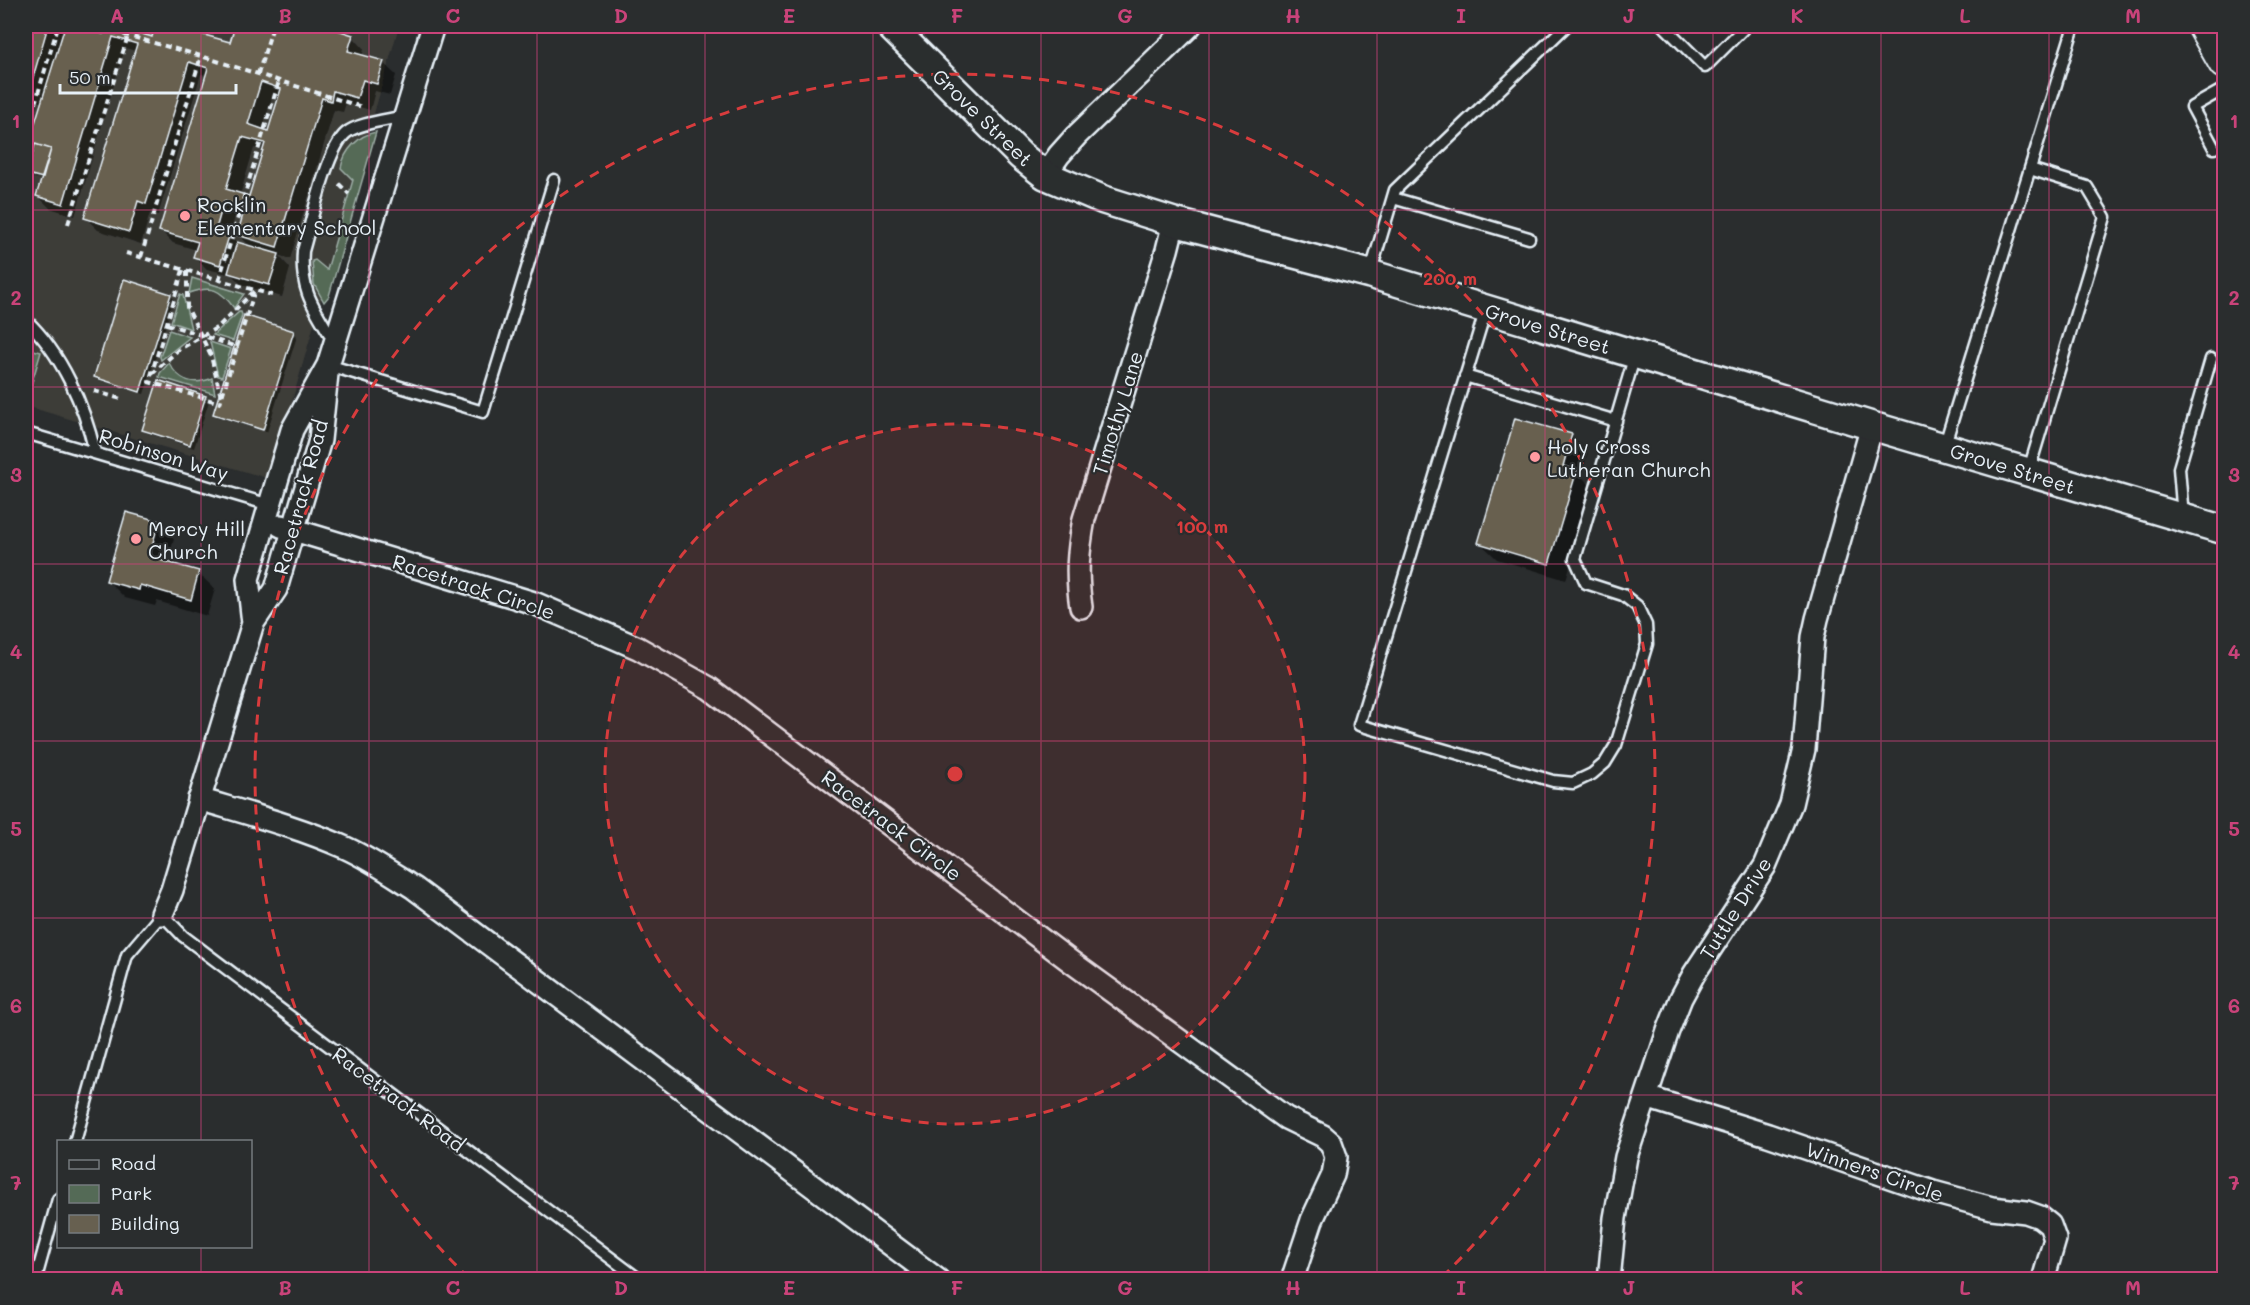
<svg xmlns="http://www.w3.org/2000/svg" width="2250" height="1305" font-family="Mali,sans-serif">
<rect width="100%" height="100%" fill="#2a2d2e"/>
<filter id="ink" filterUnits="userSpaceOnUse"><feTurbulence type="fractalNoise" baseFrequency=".0167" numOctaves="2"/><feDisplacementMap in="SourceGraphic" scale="12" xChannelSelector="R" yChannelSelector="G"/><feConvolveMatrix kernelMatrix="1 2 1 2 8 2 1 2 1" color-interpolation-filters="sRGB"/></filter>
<g filter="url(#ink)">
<path fill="#3c3c38" d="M 26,26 L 399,26 L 270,479 L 26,406 Z"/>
<path fill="#546a56" stroke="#9eaea7" stroke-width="1.5" d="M 116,26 L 155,26 L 152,37 Z
M 376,132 L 329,296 L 324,302 L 314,284 L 312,261 L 315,260 L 327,270 L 353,180 L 341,168 C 344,150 359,135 376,132 Z
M 192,278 L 244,294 L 234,308 C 220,289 212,285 189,293 Z
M 180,294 L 183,295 L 191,329 L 171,322 Z
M 239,312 L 241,312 L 242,315 L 233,341 L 213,335 Z
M 169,330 L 190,337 L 161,360 L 160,357 Z
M 210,342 L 231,349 L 222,377 L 218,376 Z
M 26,348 L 41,352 L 29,392 L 26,391 Z
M 169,363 C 179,381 194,386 212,378 L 215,394 L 159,377 L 160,373 Z"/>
<path fill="#0007" fill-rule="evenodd" d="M 26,26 L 57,26 L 64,32 L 66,26 L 71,26 L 104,36 L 107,26 L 111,26 L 153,39 L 157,26 L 166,26 L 231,44 L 234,36 L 224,26 L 320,26 L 352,36 L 364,49 L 362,57 L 383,63 L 396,75 L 390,95 L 375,91 L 370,110 L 346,103 L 343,112 L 334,110 L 290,259 L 278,255 L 290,268 L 282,297 L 242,285 L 232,275 L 207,269 L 195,257 L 197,250 L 173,243 L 160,230 L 207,75 L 201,74 L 158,215 L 150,213 L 141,244 L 98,230 L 86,218 L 136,51 L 125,48 L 75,216 L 50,208 L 38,196 L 43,180 L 32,177 L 29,173 L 36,147 L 31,142 L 43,103 L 26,98 ZM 273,94 L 280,96 L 269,133 L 262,131 ZM 254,148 L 264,151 L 250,198 L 240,195 ZM 236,213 L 245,216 L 239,235 L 252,248 L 238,243 L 230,235 Z
M 170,295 L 174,299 L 144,394 L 99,380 L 95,376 Z
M 293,332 L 297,336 L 267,432 L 218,417 L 214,413 Z
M 159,382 L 206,398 L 209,401 L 194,448 L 147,433 L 143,430 Z
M 1571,436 L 1588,452 L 1581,476 L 1593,488 L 1566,580 L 1497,559 L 1480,543 Z
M 158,522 L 174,539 L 167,564 L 198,573 L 215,589 L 207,616 L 157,601 L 155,606 L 125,598 L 108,581 Z"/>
<path fill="#676050" stroke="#e8f1f8" stroke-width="1.5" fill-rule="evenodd" d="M 26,26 L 48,26 L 29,91 L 26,90 Z
M 65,26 L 76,26 L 103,34 L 106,26 L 116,26 L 152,37 L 155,26 L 172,26 L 230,42 L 234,29 L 223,26 L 325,26 L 353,35 L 348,51 L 384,61 L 377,84 L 363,80 L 357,98 L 333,91 L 331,101 L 322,98 L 277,247 L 237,235 L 245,208 L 224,201 L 216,229 L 230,233 L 220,265 L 193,257 L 198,242 L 159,231 L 208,68 L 189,62 L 146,204 L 138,201 L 129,232 L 84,218 L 137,44 L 113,37 L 63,204 L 36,196 L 51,149 L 29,142 ZM 261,82 L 281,89 L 268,131 L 248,124 ZM 242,137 L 265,143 L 249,196 L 226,189 Z
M 35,144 L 51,149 L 43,178 L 27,174 Z
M 237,242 L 279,254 L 269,285 L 228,273 Z
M 124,279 L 171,294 L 140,392 L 94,377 Z
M 244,315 L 294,331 L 263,430 L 213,414 Z
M 158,380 L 206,396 L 190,445 L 142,430 Z
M 1515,418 L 1572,434 L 1563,466 L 1577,470 L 1549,564 L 1478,543 Z
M 126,512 L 159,521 L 149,557 L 199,571 L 191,600 L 140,585 L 139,590 L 106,581 Z"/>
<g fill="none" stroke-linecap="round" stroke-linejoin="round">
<defs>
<path id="service" d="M 1664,26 L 1705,67 L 1746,26
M 2214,148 L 2192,107 L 2224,89
M 1393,198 L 1529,238
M 1370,274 L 1395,190 L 1566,26
M 1486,309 L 1359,725 L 1553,781 L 1573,783 L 1592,774 L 1605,763 L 1616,745 L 1647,644 L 1646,625 L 1637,606 L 1623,595 L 1586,583 L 1575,559 L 1635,355
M 26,320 C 62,354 84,405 95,452
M 335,343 C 315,309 300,293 303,251 C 311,225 326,150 346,133 C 358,123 388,120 404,116
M 328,365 L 483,412 L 554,180
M 1465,376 L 1616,421
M 26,433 L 263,503 L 269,511
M 1944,447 L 2074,26
M 2028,473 L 2105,217 L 2087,187 L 2030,169
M 2183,517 L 2179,468 L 2211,359
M 75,1142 L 127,955 L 162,914 L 183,936 L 640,1280
M 36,1278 L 58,1199"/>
<path id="minor" d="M 1045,175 L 1059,155 L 1076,136 L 1190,26
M 281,526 L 534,603 L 638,648 L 709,688 L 1070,961 L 1286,1118 L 1323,1136 L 1331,1143 L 1336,1157 L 1333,1175 L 1312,1220 L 1292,1280
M 1081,607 C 1076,573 1078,552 1084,519 L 1167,250 L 1174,222
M 253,623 L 248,579 L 292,430 L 328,365 L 433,26
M 199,799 C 249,814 299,827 346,848 C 370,859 392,874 414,888 L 938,1280
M 162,914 L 172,890 L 253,623 L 276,589 L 285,558 L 320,440 L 327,374
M 1646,1097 L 1768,1135 L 1933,1192 L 1992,1208 L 2026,1212 L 2040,1217 L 2050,1225 L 2055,1239 L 2043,1280
M 1609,1280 L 1615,1218 L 1626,1157 L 1668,1031 L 1681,998 L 1694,974 L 1765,866 L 1791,804 L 1804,749 L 1813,637 L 1817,619 L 1872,426"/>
<path id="tertiary" d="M 890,26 L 1021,156 L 1045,175 L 1104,200 L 1174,222 L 1370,274 L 1872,426 L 2224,530"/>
<path id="secondary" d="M 2203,26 L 2224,63"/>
</defs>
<use href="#service" stroke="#e8f1f8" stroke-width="15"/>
<use href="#minor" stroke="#e8f1f8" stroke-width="26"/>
<use href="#tertiary" stroke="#e8f1f8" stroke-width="32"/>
<use href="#secondary" stroke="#e8f1f8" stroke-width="34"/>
<path stroke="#e8f1f8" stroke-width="4" stroke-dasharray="6 4.5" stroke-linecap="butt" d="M 93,26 L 201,56 L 362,107
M 258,74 L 273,26
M 26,100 L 35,103
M 26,134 L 58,26
M 339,184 L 349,194
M 68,224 L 128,36
M 126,253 L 272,295
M 141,257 L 201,56
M 183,270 L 149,382 L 220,403 L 237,347
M 187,271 L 187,307 L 211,356 L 221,397
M 219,280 L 279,81
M 167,324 L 237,347 L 254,293
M 152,374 L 178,350 L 218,327 L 255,290
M 94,391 L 121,399"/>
<use href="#service" stroke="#2a2d2e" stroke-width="10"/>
<use href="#minor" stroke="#2a2d2e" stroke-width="21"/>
<use href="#tertiary" stroke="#2a2d2e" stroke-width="27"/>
<use href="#secondary" stroke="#2a2d2e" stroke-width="30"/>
</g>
</g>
<path fill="none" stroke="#ca437a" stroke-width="1.5" stroke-opacity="0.55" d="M 201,26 L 201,1142M 369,26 L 369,1280M 537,26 L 537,1280M 705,26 L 705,1280M 873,26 L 873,1280M 1041,26 L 1041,1280M 1209,26 L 1209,1280M 1377,26 L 1377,1280M 1545,26 L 1545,1280M 1713,26 L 1713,1280M 1881,26 L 1881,1280M 2049,26 L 2049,1280M 26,210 L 2224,210M 26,387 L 2224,387M 26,564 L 2224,564M 26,741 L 2224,741M 26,918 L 2224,918M 26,1095 L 2224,1095M 201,1246 L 201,1280"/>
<circle cx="955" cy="774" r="350" fill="#d83c3d" fill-opacity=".12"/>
<g fill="none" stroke="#d83c3d" stroke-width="3" stroke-dasharray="10 8">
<circle cx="955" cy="774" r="350"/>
<path d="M469 1278A700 700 0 1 1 1441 1278"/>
</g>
<g fill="#ff9aa2" stroke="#2a2d2e" stroke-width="2">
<circle cx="185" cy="216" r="6"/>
<circle cx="1535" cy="457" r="6"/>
<circle cx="136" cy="539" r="6"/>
</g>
<g text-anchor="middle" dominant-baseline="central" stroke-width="4.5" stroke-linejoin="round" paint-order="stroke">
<g font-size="20" fill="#e8f1f8" stroke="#2a2d2e">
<text transform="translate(983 117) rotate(44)">Grove Street</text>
<text transform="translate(1548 328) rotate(17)">Grove Street</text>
<text transform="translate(1117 413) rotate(-73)">Timothy Lane</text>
<text transform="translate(164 454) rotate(17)">Robinson Way</text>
<text transform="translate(2013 468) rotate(17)">Grove Street</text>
<text transform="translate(300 497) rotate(-75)">Racetrack Road</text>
<text transform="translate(474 586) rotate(18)">Racetrack Circle</text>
<text transform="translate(892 825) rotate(37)">Racetrack Circle</text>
<text transform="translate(1735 908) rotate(-58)">Tuttle Drive</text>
<text transform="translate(399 1099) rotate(37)">Racetrack Road</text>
<text transform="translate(1875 1171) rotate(19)">Winners Circle</text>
</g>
<g font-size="20" fill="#e8f1f8" stroke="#2a2d2e" text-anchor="start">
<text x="197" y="204">Rocklin<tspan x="197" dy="23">Elementary School</tspan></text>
<text x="1547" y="446">Holy Cross<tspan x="1547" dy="23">Lutheran Church</tspan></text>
<text x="148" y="528">Mercy Hill<tspan x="148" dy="23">Church</tspan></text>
</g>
</g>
<circle cx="955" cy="774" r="9" fill="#d83c3d" stroke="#2a2d2e" stroke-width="3"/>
<g font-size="18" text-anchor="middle" font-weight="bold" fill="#d83c3d" stroke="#2a2d2e" stroke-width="4.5" stroke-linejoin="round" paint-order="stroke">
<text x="1450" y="285">200 m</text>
<text x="1202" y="533">100 m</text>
</g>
<rect width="2250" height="1305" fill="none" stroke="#2a2d2e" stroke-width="66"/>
<rect x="57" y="1140" width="195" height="108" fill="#2a2d2e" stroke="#767b7f" stroke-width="1.5"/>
<rect x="69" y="1160" width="30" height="9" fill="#2a2d2e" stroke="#767b7f" stroke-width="1.5"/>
<text x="111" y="1170" font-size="18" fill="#e8f1f8">Road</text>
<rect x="69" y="1185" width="30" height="18" fill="#546a56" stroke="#767b7f" stroke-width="1.5"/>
<text x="111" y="1200" font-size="18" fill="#e8f1f8">Park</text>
<rect x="69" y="1215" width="30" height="18" fill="#676050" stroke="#767b7f" stroke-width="1.5"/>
<text x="111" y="1230" font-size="18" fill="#e8f1f8">Building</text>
<path d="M60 84v9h176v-9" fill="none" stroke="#e8f1f8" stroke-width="3"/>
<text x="69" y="84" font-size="18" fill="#e8f1f8" stroke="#2a2d2e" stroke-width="4.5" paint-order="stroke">50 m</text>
<rect x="33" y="33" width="2184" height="1239" fill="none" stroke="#ca437a" stroke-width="2"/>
<g font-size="20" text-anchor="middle" font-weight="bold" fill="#ca437a">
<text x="117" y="23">A</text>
<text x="285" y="23">B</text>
<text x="453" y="23">C</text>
<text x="621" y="23">D</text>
<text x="789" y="23">E</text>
<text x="957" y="23">F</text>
<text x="1125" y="23">G</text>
<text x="1293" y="23">H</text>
<text x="1461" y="23">I</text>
<text x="1629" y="23">J</text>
<text x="1797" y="23">K</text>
<text x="1965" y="23">L</text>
<text x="2133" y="23">M</text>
<text x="16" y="128">1</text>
<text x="2234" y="128">1</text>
<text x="16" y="305">2</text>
<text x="2234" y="305">2</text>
<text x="16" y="482">3</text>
<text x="2234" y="482">3</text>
<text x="16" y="659">4</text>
<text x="2234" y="659">4</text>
<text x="16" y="836">5</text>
<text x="2234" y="836">5</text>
<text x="16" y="1013">6</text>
<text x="2234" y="1013">6</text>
<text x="16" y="1190">7</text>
<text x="2234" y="1190">7</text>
<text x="117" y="1295">A</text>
<text x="285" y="1295">B</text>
<text x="453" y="1295">C</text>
<text x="621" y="1295">D</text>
<text x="789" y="1295">E</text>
<text x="957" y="1295">F</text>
<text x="1125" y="1295">G</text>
<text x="1293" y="1295">H</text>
<text x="1461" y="1295">I</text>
<text x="1629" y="1295">J</text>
<text x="1797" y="1295">K</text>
<text x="1965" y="1295">L</text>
<text x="2133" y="1295">M</text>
</g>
</svg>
